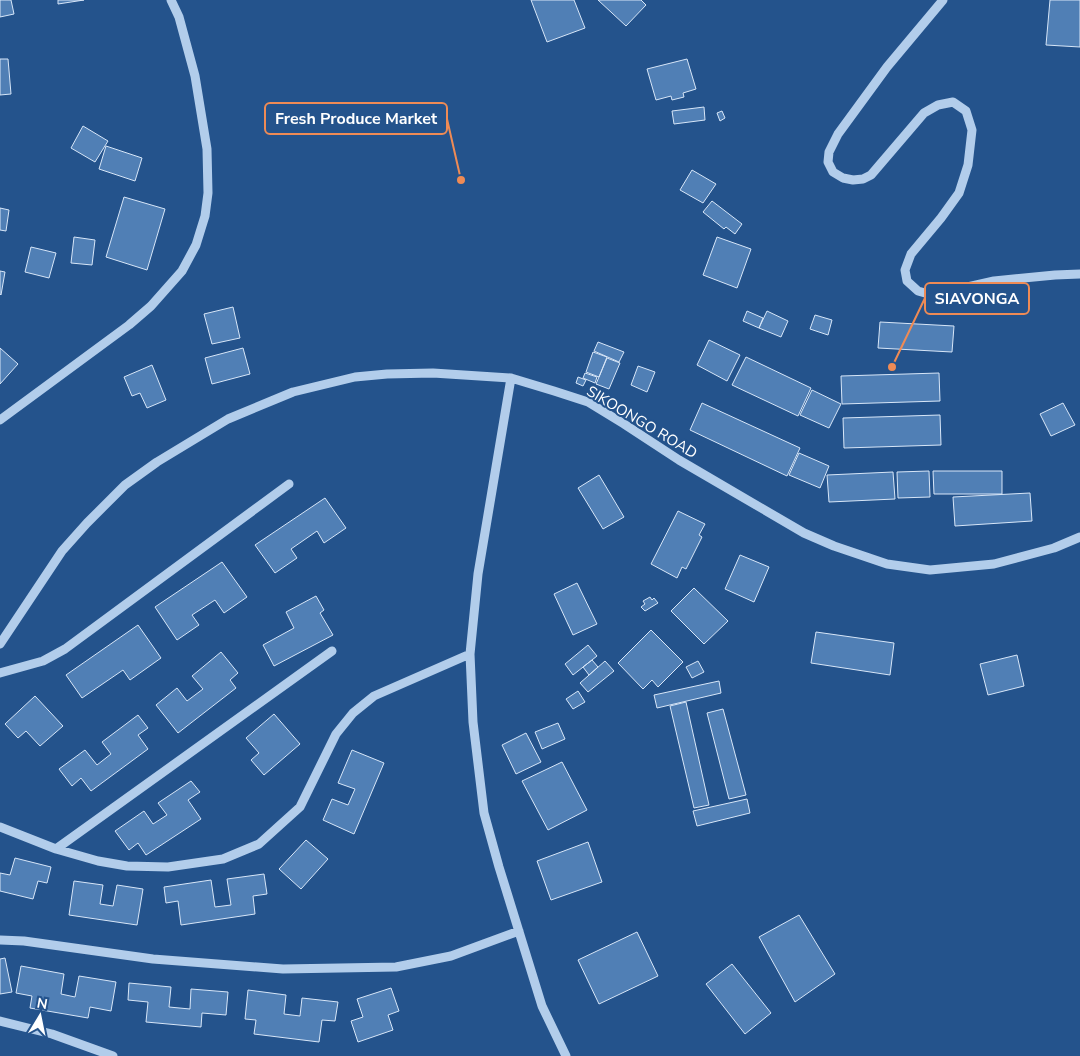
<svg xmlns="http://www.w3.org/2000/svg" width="1080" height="1056" font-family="'Nunito Sans',sans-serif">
<rect width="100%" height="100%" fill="#24538c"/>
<path fill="#507fb5" stroke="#d7e6f8" d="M 0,0 L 11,0 L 14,14 L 0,17 Z
M 58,0 L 84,0 L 58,4 Z
M 531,0 L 574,0 L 585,28 L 547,42 Z
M 598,0 L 641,0 L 646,5 L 626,26 Z
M 1050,0 L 1080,0 L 1080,47 L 1046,45 Z
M 0,59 L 8,59 L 11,94 L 0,95 Z
M 687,59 L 696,89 L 683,93 L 684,97 L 672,100 L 671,96 L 656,100 L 647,69 Z
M 704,107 L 705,120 L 674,124 L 672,111 Z
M 722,111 L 725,118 L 720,121 L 717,113 Z
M 83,126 L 108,141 L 95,162 L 71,148 Z
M 106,146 L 142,158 L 135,181 L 99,169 Z
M 692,170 L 716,184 L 703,203 L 680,190 Z
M 124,197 L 165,209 L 147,270 L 106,257 Z
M 712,201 L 742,224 L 735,234 L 726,227 L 724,229 L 703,212 Z
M 0,208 L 9,210 L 6,231 L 0,230 Z
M 74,237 L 95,240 L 92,265 L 71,263 Z
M 717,237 L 751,249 L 737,288 L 703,275 Z
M 31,247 L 56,253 L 49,278 L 25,272 Z
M 0,271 L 5,272 L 1,295 L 0,294 Z
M 233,307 L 240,338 L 212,344 L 204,314 Z
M 747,311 L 763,318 L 759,328 L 743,321 Z
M 767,311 L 788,321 L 781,337 L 759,328 Z
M 815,315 L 832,320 L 828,335 L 810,329 Z
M 880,322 L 954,326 L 952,352 L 878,348 Z
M 709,340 L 740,355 L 727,381 L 697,365 Z
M 598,342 L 624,352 L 619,362 L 594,351 Z
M 0,348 L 18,364 L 0,384 Z
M 243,348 L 250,374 L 212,384 L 205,358 Z
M 593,352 L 607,357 L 599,377 L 586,372 Z
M 746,357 L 811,388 L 798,416 L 732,385 Z
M 607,358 L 620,363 L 609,389 L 596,384 Z
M 152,365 L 166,400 L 147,408 L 140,393 L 132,396 L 124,377 Z
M 638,366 L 655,372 L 647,392 L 631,385 Z
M 585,373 L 597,377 L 595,383 L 583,378 Z
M 939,373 L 940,401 L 842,404 L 841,376 Z
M 578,377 L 586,380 L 583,386 L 576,383 Z
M 812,390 L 841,404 L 829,428 L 800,415 Z
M 702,403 L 800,448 L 787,476 L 690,430 Z
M 1063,403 L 1075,425 L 1051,436 L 1040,414 Z
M 940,415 L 941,445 L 844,448 L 843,418 Z
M 799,453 L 829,466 L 820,488 L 789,475 Z
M 929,471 L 930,497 L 898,498 L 897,472 Z
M 933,471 L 1002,471 L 1002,494 L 934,494 Z
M 893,472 L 895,499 L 829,502 L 827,475 Z
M 599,475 L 624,517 L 603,529 L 578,488 Z
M 1030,493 L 1032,521 L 955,526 L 953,497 Z
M 325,498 L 346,528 L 324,543 L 317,531 L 291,549 L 297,558 L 275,573 L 255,545 Z
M 678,511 L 705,524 L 699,535 L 702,537 L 686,569 L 682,567 L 677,578 L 651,564 Z
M 740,555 L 769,567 L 754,602 L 725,589 Z
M 222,562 L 247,597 L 224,613 L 215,600 L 192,615 L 199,625 L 177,640 L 155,607 Z
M 577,583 L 597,624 L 573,635 L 554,594 Z
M 694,588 L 728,621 L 704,644 L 671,611 Z
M 316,596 L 324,610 L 320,613 L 333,635 L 274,666 L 263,645 L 294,628 L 286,612 Z
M 650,597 L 652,600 L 654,598 L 658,603 L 645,611 L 641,607 L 645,604 L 643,601 Z
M 138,625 L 161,658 L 130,680 L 123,670 L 82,698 L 66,675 Z
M 651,630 L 683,662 L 658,687 L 652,680 L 643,689 L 618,663 Z
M 816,632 L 894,643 L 890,675 L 811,663 Z
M 588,645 L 597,656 L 573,675 L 565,664 Z
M 221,652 L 238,673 L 230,680 L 236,688 L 178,733 L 156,705 L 177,688 L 187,701 L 203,689 L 192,676 Z
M 1017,655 L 1024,686 L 988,695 L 980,664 Z
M 592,660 L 598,667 L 589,675 L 583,667 Z
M 605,661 L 614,671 L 588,692 L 580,683 Z
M 698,661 L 704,672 L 692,678 L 686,667 Z
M 719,681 L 721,693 L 657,708 L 654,695 Z
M 578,691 L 585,702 L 573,709 L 566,699 Z
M 35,696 L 63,726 L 40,746 L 26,731 L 18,738 L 5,724 Z
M 686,702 L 709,805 L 694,808 L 670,706 Z
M 723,709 L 746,795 L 729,799 L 707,713 Z
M 274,714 L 300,744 L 264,775 L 251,760 L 259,753 L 246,738 Z
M 138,715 L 148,728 L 138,735 L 148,749 L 91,791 L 81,778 L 72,786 L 59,769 L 85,750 L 97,765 L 111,754 L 102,742 Z
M 558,723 L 565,739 L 542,749 L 535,732 Z
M 526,733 L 541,762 L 516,774 L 502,745 Z
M 352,750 L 384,763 L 354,834 L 323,820 L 332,799 L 348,805 L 355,789 L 338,783 Z
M 562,762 L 587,810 L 548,830 L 522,781 Z
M 191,781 L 200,792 L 188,800 L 201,819 L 146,855 L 138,843 L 129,850 L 115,831 L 144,811 L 153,824 L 167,815 L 158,803 Z
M 747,799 L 750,813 L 697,826 L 693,811 Z
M 306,840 L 328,859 L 301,889 L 279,869 Z
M 588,842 L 602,882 L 551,900 L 537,861 Z
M 15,858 L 51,867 L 47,883 L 38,881 L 33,899 L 0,891 L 0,873 L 10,875 Z
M 264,874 L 267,894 L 253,896 L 255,914 L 181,925 L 178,901 L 166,903 L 164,887 L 211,880 L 215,907 L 231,905 L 227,879 Z
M 74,881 L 103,885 L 100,904 L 113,906 L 117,885 L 143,889 L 137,925 L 69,915 Z
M 799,915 L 835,974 L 795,1002 L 759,937 Z
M 637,932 L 658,976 L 599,1004 L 578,960 Z
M 5,958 L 12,992 L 0,994 L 0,959 Z
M 732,964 L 771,1013 L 745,1034 L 706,984 Z
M 21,966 L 64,974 L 61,994 L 75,997 L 79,976 L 116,982 L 111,1011 L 90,1007 L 88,1018 L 30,1008 L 32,996 L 16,993 Z
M 129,983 L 171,987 L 169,1007 L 190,1009 L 191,989 L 228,992 L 226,1015 L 202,1013 L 201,1027 L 146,1022 L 148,1002 L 128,1000 Z
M 391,988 L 399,1011 L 388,1015 L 393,1030 L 358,1042 L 351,1021 L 363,1017 L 357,999 Z
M 248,990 L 286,995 L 284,1014 L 300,1016 L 302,998 L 338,1002 L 335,1021 L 322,1020 L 319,1042 L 254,1034 L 256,1020 L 245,1019 Z"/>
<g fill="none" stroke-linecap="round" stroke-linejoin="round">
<path stroke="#b2cdeb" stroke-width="9" d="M 943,0 L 887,67 L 838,134 L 829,152 L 828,162 L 833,172 L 843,178 L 853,180 L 863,179 L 871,175 L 924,113 L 938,105 L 953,102 L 966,111 L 972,130 L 968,165 L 959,193 L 941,218 L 911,254 L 905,270 L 907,281 L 918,291 L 932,295 L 994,281 L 1055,275 L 1080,274
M 511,378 L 478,574 L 470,654 L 473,722 L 484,813 L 499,867 L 542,1006 L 566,1056
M 0,420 L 129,325 L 151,306 L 182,271 L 196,245 L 205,216 L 208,193 L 207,149 L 195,76 L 179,17 L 171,0
M 0,644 L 62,551 L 87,523 L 125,485 L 157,462 L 228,419 L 293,392 L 355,377 L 387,374 L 433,373 L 511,378 L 554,391 L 588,402 L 624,424 L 679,460 L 804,533 L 834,546 L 887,564 L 930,570 L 994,564 L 1054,548 L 1080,537
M 0,673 L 43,661 L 65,649 L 289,484
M 0,827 L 56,849 L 98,861 L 127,866 L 168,867 L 223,859 L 259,844 L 300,807 L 336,734 L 353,713 L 374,696 L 470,654
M 56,849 L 332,651
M 0,940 L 24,941 L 153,959 L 283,969 L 396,967 L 451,956 L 519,931
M 0,1021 L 52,1034 L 113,1056"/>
</g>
<g text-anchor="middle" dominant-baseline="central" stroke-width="4" stroke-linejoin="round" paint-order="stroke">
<g font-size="15" fill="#fff" stroke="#24538c">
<text transform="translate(642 422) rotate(31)">SIKOONGO ROAD</text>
</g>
</g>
<path fill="none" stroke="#ef8b55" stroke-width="2" d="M461 180L447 119M892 367L925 298"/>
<g fill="#ef8b55" stroke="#24538c" stroke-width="2">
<circle cx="461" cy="180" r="5"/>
<circle cx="892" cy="367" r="5"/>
</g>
<g fill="#24538c" stroke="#ef8b55" stroke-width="2">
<rect x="265" y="103" width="182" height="31" rx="5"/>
<rect x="925" y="283" width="104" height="31" rx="5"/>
</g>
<g font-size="16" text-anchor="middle" font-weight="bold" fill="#fff">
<text x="356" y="124">Fresh Produce Market</text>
<text x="977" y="304">SIAVONGA</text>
</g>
<g transform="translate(40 1016) rotate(10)" stroke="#24538c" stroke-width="4" paint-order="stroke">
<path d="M0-4L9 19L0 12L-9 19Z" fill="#ffffff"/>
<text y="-8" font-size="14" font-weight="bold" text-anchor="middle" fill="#ffffff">N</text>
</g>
</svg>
